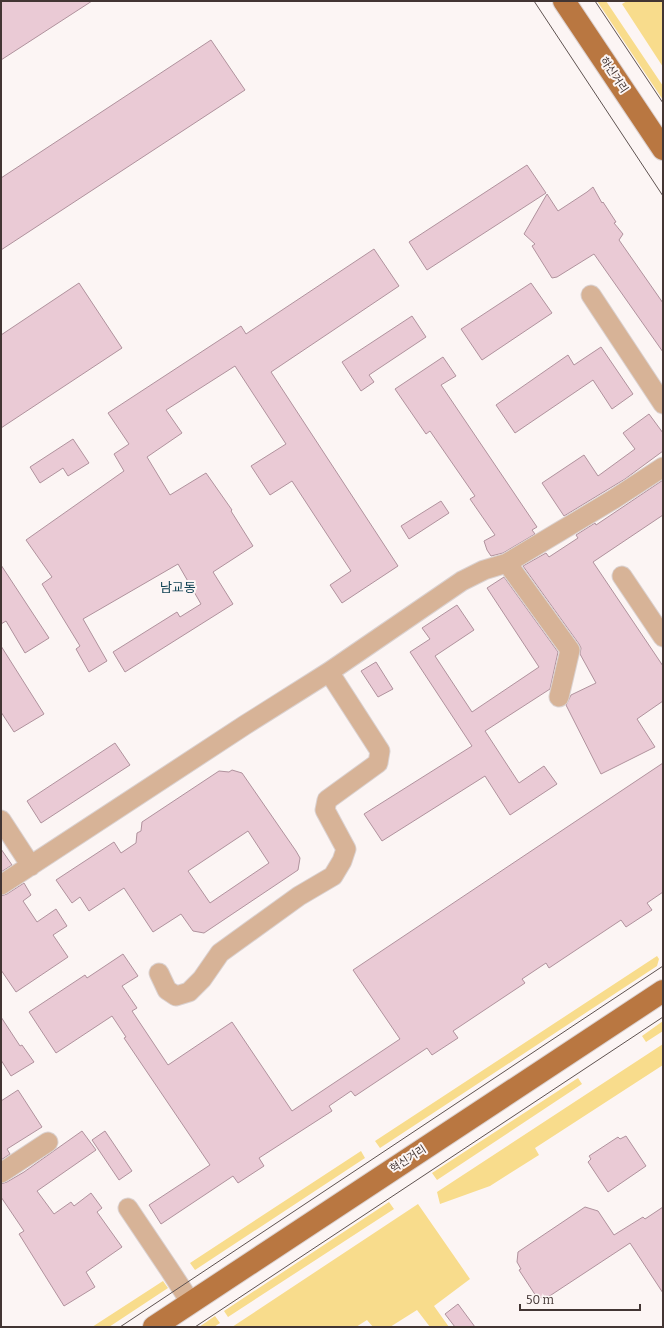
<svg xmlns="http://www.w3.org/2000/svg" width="664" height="1328" font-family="Bitter,'Noto Sans KR',serif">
<rect width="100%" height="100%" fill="#fcf5f4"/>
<path fill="#f8dc8c" d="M 597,1 L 606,1 L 663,86 L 663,100 Z
M 627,1 L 663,1 L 663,67 L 622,4 Z
M 657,956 L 659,959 L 657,966 L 380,1148 L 375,1141 Z
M 663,1021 L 663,1031 L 646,1042 L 642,1036 Z
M 663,1044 L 663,1065 L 535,1148 L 539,1155 L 490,1186 L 440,1204 L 437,1192 Z
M 578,1078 L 582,1084 L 437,1180 L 432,1173 Z
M 361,1151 L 365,1158 L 195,1270 L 190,1263 Z
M 389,1202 L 394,1209 L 228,1317 L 224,1311 Z
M 418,1204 L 470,1279 L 434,1306 L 449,1327 L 430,1327 L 417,1310 L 390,1327 L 373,1327 L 367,1320 L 356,1327 L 232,1327 Z
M 163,1281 L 168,1288 L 109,1327 L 92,1327 Z
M 215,1316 L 220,1323 L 214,1327 L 199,1327 Z"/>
<path fill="#eacad5" stroke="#b0929d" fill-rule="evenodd" d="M 1,1 L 92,1 L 1,60 Z
M 211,40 L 245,90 L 1,250 L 1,178 Z
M 527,165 L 546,193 L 427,270 L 409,242 Z
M 593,187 L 602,203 L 603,202 L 616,222 L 614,223 L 623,234 L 619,240 L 663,303 L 663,352 L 594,254 L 557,277 L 552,278 L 532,246 L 535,244 L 524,234 L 547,194 L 558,211 L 587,192 Z
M 374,249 L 399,286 L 271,372 L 398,566 L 342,603 L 330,585 L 351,571 L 292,481 L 270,495 L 251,466 L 286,444 L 235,366 L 166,410 L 182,433 L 147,457 L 170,495 L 206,473 L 232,510 L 231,511 L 253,546 L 213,572 L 233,604 L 125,672 L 113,652 L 177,612 L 180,617 L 201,604 L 178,564 L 83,619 L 107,661 L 89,672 L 76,649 L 80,646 L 42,584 L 52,577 L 26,540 L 124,471 L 114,454 L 129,444 L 108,413 L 241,326 L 246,334 Z
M 79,283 L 122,348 L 1,428 L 1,335 Z
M 531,283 L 552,313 L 482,360 L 461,329 Z
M 412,316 L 426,337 L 369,375 L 374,382 L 361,391 L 342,362 Z
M 601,347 L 633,394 L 612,409 L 593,380 L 515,433 L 496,405 L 568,355 L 574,365 Z
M 443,357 L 456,376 L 441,385 L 537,527 L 532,530 L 535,534 L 503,553 L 491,556 L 487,550 L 484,541 L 495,535 L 470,499 L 475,496 L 430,431 L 426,434 L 395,389 Z
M 649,414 L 663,433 L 663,451 L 625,479 L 564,516 L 542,483 L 584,455 L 598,476 L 635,449 L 623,433 Z
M 73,439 L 89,463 L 68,476 L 63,468 L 40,483 L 30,467 Z
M 663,480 L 663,515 L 593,562 L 663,666 L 663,701 L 637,719 L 655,747 L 601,774 L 566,705 L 571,695 L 596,683 L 580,654 L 581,648 L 579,644 L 523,566 L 546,553 L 549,557 L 578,538 L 576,535 L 595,523 L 596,525 Z
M 441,501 L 449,513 L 409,539 L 401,526 Z
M 1,565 L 49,638 L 25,653 L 6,621 L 1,624 Z
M 504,577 L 558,652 L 550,689 L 485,731 L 519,783 L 544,766 L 557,784 L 510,815 L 485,776 L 382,841 L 364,814 L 472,746 L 410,652 L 430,639 L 422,628 L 457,605 L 474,630 L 435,656 L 472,712 L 539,667 L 487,588 Z
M 1,646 L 44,714 L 14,732 L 1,712 Z
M 376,662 L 393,689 L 378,697 L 361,671 Z
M 115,743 L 130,765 L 41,823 L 27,801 Z
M 663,763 L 663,892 L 647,903 L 652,910 L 626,927 L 621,920 L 549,968 L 546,963 L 522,979 L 525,983 L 453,1031 L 458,1038 L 432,1055 L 427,1048 L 355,1096 L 351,1091 L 329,1106 L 332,1111 L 259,1158 L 264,1166 L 238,1183 L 233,1176 L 161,1224 L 149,1205 L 210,1165 L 124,1038 L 126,1037 L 112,1016 L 56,1053 L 29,1012 L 85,975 L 87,978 L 123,954 L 138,976 L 122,986 L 137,1008 L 132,1011 L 168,1065 L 232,1022 L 292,1111 L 400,1039 L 353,970 Z
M 232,770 L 242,773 L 296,851 L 300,858 L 298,870 L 204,933 L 193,931 L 181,914 L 153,932 L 124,888 L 89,911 L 80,897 L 72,903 L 56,880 L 114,842 L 121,853 L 136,843 L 137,833 L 141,831 L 142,822 L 219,771 L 229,772 ZM 248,831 L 269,863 L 210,903 L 188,871 Z
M 1,849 L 12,865 L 1,872 Z
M 24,883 L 31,895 L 23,901 L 37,922 L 56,909 L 67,926 L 53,935 L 68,957 L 16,992 L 1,970 L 1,896 L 7,894 Z
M 1,1017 L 20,1046 L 22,1045 L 34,1062 L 11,1076 L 1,1060 Z
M 18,1090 L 42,1127 L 7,1149 L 10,1154 L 1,1160 L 1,1101 Z
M 82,1131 L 96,1150 L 37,1191 L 54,1214 L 71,1202 L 74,1206 L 91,1193 L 102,1208 L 97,1212 L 122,1247 L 86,1272 L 95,1287 L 64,1306 L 19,1234 L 24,1231 L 1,1197 L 1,1184 L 7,1182 L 24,1172 Z
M 105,1131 L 132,1171 L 119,1180 L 92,1140 Z
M 626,1136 L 646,1166 L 608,1192 L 588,1162 L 591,1159 L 589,1156 L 618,1137 L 620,1139 Z
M 585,1207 L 598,1211 L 614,1235 L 643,1217 L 645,1219 L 663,1207 L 663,1293 L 630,1243 L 545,1299 L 536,1296 L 519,1270 L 521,1269 L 517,1262 L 518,1252 Z
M 458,1304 L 475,1327 L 455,1327 L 445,1314 Z"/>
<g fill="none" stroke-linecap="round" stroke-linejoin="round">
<defs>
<path id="minor" d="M 591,295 L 663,404
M 507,563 L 614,499 L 663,467
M 622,576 L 663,637
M 1,820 L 31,866
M 1,885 L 245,725 L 329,672 L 462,581 L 484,570 L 507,563 L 570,650 L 559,697
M 159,973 L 167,990 L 176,996 L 189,992 L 202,979 L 220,953 L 299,896 L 333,876 L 342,861 L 346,849 L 325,810 L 327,800 L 378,763 L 380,751 L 329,672
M 1,1173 L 48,1142
M 128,1208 L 169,1269 L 191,1303"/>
<path id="primary" d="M 564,1 L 663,149
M 154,1327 L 663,991"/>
</defs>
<use href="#minor" stroke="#dbd2d1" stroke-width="21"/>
<use href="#primary" stroke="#dbd2d1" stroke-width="24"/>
<use href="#minor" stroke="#d7b397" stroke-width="19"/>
<use href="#primary" stroke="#b97741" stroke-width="22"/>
<path stroke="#5e5250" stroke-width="1" d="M 534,1 L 663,196
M 595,1 L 663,103
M 120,1327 L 663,966
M 195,1327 L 663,1017"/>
</g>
<g text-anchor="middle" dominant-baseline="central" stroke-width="4" stroke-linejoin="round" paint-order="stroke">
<g font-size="11" fill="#423533" stroke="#fcf5f4">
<text transform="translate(614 75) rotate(56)">하신거리</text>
<text transform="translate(408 1159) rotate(-33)">혁신거리</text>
</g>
<g font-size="13" fill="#0f4153" stroke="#fcf5f4">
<text x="178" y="587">남교동</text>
</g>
</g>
<rect width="664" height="1328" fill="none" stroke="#423533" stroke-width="4"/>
<path d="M520 1304v6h120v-6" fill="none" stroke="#423533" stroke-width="2"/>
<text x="526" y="1304" font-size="12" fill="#423533" stroke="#fcf5f4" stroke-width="3" paint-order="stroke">50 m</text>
</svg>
